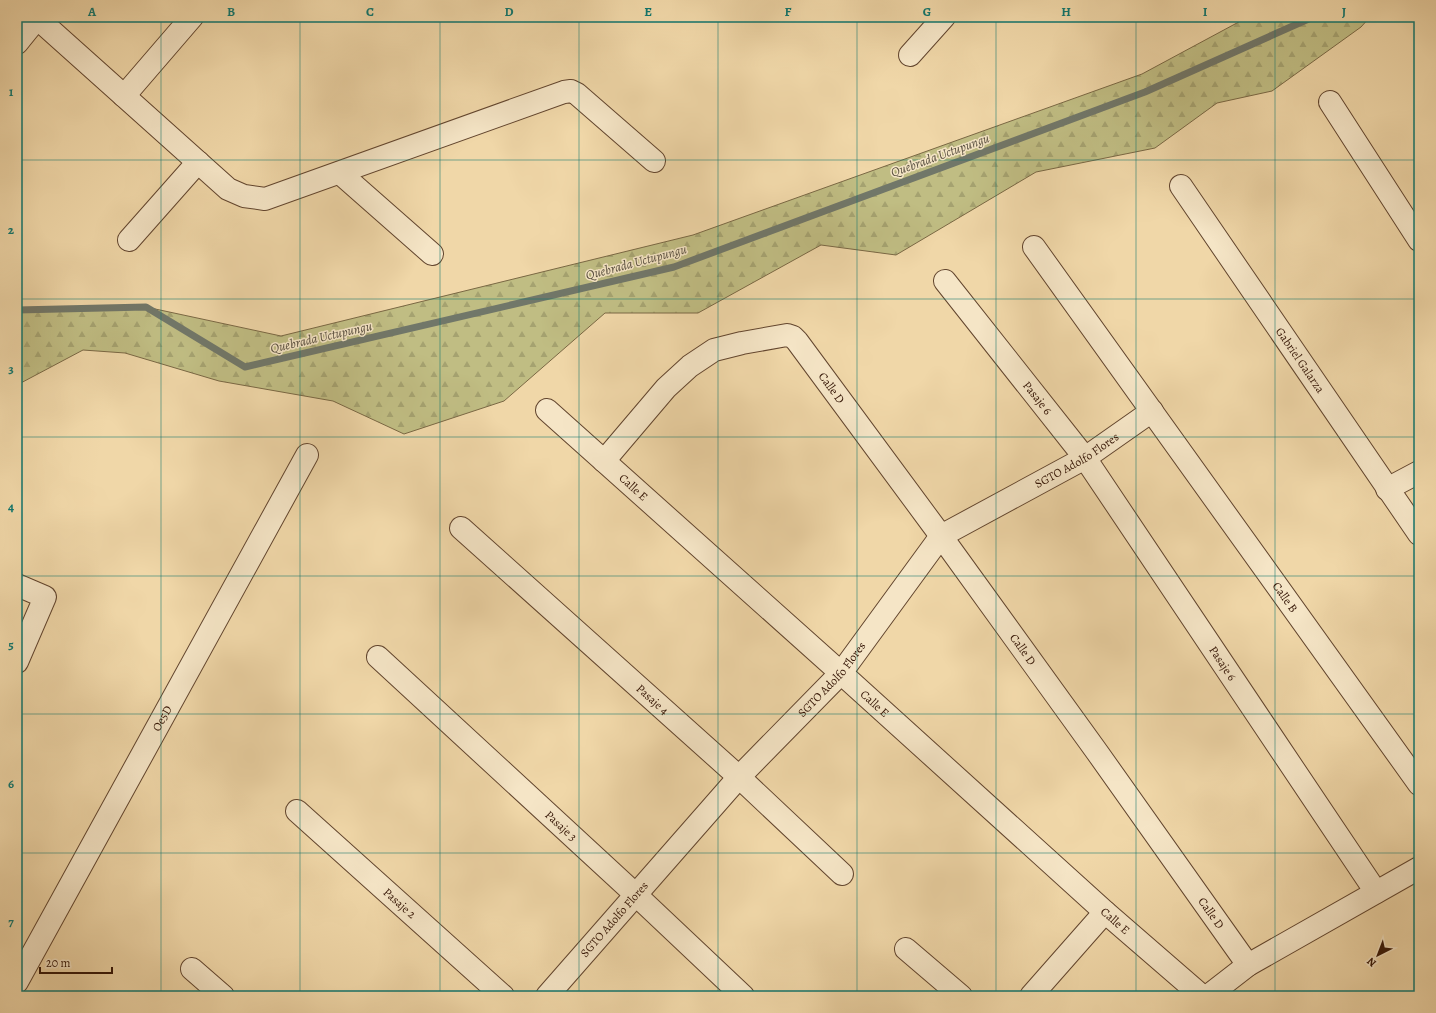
<svg xmlns="http://www.w3.org/2000/svg" width="1436" height="1013" font-family="Alegreya,serif">
<defs>
<pattern id="forest-firs" width="22" height="20" patternUnits="userSpaceOnUse"><rect width="22" height="20" fill="#c0bd83"/><path d="M5 1l3.5 6h-7zM16 11l3.5 6h-7z" fill="#a5a270"/></pattern>
</defs>
<rect width="100%" height="100%" fill="#f0d7a8"/>
<filter id="stains"><feTurbulence type="fractalNoise" baseFrequency=".005" numOctaves="4"/><feColorMatrix values="0 0 0 0 .2 0 0 0 0 .09 0 0 0 0 .02 0 0 0 .5 -.17"/></filter>
<radialGradient id="worn" r=".72"><stop offset=".6" stop-color="#630" stop-opacity="0"/><stop offset="1" stop-color="#630" stop-opacity=".3"/></radialGradient>
<path fill="url(#forest-firs)" stroke="#7a6844" d="M 1248,17 L 1370,17 L 1361,27 L 1272,91 L 1217,103 L 1155,148 L 1036,172 L 896,255 L 821,245 L 698,313 L 605,313 L 504,401 L 404,434 L 333,401 L 219,381 L 125,353 L 83,350 L 17,385 L 17,310 L 146,307 L 281,336 L 693,235 L 1142,74 Z"/>
<g fill="none" stroke-linecap="round" stroke-linejoin="round">
<path stroke="#717769" stroke-width="7" d="M 17,310 L 146,307 L 245,367 L 674,267 L 1145,92 L 1313,17"/>
<defs>
<g id="street">
<path d="M 37,18 L 228,189 L 244,196 L 265,199 L 564,92 L 571,91 L 577,94 L 654,161"/>
<path d="M 17,43 L 38,17"/>
<path d="M 910,55 L 944,17"/>
<path d="M 124,96 L 192,17"/>
<path d="M 1330,102 L 1419,240"/>
<path d="M 340,173 L 432,254"/>
<path id="s1" d="M 1181,186 L 1419,534"/>
<path d="M 129,240 L 198,162"/>
<path id="s2" d="M 1034,247 L 1419,784"/>
<path id="s3" d="M 945,281 L 1085,458 L 1376,892"/>
<path id="s4" d="M 547,410 L 841,673 L 1105,912 L 1202,996"/>
<path id="s5" d="M 604,461 L 666,388 L 690,366 L 714,350 L 742,343 L 787,335 L 793,337 L 797,341 L 941,536 L 1097,752 L 1248,965"/>
<path d="M 1387,489 L 1419,472"/>
<path id="s6" d="M 461,528 L 739,777 L 842,874"/>
<path d="M 17,585 L 45,597 L 17,662"/>
<path id="s7" d="M 378,657 L 635,894 L 743,996"/>
<path id="s8" d="M 297,811 L 503,996"/>
<path d="M 906,949 L 961,996"/>
<path d="M 192,969 L 223,996"/>
<path id="s9" d="M 17,982 L 307,455"/>
<path id="s10" d="M 547,996 L 739,777 L 841,673 L 941,536 L 1085,458 L 1152,411"/>
<path d="M 1031,996 L 1105,912"/>
<path d="M 1208,996 L 1248,965 L 1419,868"/>
</g>
</defs>
<use href="#street" stroke="#62452e" stroke-width="24"/>
<use href="#street" stroke="#f5e5c6" stroke-width="22"/>
</g>
<path fill="none" stroke="#0f766e" stroke-width="1" stroke-opacity="0.55" d="M 161,17 L 161,996M 300,17 L 300,996M 440,17 L 440,996M 579,17 L 579,996M 718,17 L 718,996M 857,17 L 857,996M 996,17 L 996,996M 1136,17 L 1136,996M 1275,17 L 1275,996M 17,160 L 1419,160M 17,299 L 1419,299M 17,437 L 1419,437M 17,576 L 1419,576M 17,714 L 1419,714M 17,853 L 1419,853"/>
<g text-anchor="middle" dominant-baseline="central" stroke-width="3" stroke-linejoin="round" paint-order="stroke">
<g font-size="12" fill="#331405" stroke="#f5e5c6">
<text stroke="none"><textPath href="#s1" startOffset="211">Gabriel Galarza</textPath></text>
<text stroke="none"><textPath href="#s5" startOffset="302">Calle D</textPath></text>
<text stroke="none"><textPath href="#s3" startOffset="149">Pasaje 6</textPath></text>
<text stroke="none"><textPath href="#s10" startOffset="762">SGTO Adolfo Flores</textPath></text>
<text stroke="none"><textPath href="#s4" startOffset="116">Calle E</textPath></text>
<text stroke="none"><textPath href="#s2" startOffset="431">Calle B</textPath></text>
<text stroke="none"><textPath href="#s5" startOffset="626">Calle D</textPath></text>
<text stroke="none"><textPath href="#s3" startOffset="473">Pasaje 6</textPath></text>
<text stroke="none"><textPath href="#s10" startOffset="426">SGTO Adolfo Flores</textPath></text>
<text stroke="none"><textPath href="#s6" startOffset="257">Pasaje 4</textPath></text>
<text stroke="none"><textPath href="#s4" startOffset="440">Calle E</textPath></text>
<text stroke="none"><textPath href="#s9" startOffset="301">Oe5D</textPath></text>
<text stroke="none"><textPath href="#s7" startOffset="249">Pasaje 3</textPath></text>
<text stroke="none"><textPath href="#s8" startOffset="138">Pasaje 2</textPath></text>
<text stroke="none"><textPath href="#s5" startOffset="950">Calle D</textPath></text>
<text stroke="none"><textPath href="#s10" startOffset="102">SGTO Adolfo Flores</textPath></text>
<text stroke="none"><textPath href="#s4" startOffset="764">Calle E</textPath></text>
</g>
<g font-size="13" font-style="italic" fill="#574e3f" stroke="#f5e5c6">
<text transform="translate(940 155) rotate(-20)">Quebrada Uctupungu</text>
<text transform="translate(636 262) rotate(-15)">Quebrada Uctupungu</text>
<text transform="translate(321 337) rotate(-13)">Quebrada Uctupungu</text>
</g>
</g>
<rect width="1436" height="1013" fill="none" stroke="#f0d7a8" stroke-width="44"/>
<g transform="translate(1378 955) rotate(222)" stroke="#f5e5c6" stroke-width="3" paint-order="stroke">
<path d="M0-3L7 15L0 10L-7 15Z" fill="#331405"/>
<text y="-6" font-size="11" font-weight="bold" text-anchor="middle" fill="#331405">N</text>
</g>
<path d="M40 967v6h72v-6" fill="none" stroke="#331405" stroke-width="2"/>
<text x="46" y="967" font-size="12" fill="#331405" stroke="#f5e5c6" stroke-width="3" paint-order="stroke">20 m</text>
<rect x="22" y="22" width="1392" height="969" fill="none" stroke="#0f766e" stroke-width="1.5"/>
<g font-size="13" text-anchor="middle" font-weight="bold" fill="#0f766e">
<text x="92" y="16">A</text>
<text x="231" y="16">B</text>
<text x="370" y="16">C</text>
<text x="509" y="16">D</text>
<text x="648" y="16">E</text>
<text x="788" y="16">F</text>
<text x="927" y="16">G</text>
<text x="1066" y="16">H</text>
<text x="1205" y="16">I</text>
<text x="1344" y="16">J</text>
<text x="11" y="96">1</text>
<text x="11" y="234">2</text>
<text x="11" y="373">3</text>
<text x="11" y="511">4</text>
<text x="11" y="649">5</text>
<text x="11" y="788">6</text>
<text x="11" y="926">7</text>
</g>
<rect width="100%" height="100%" filter="url(#stains)"/>
<rect width="100%" height="100%" fill="url(#worn)"/>
</svg>
